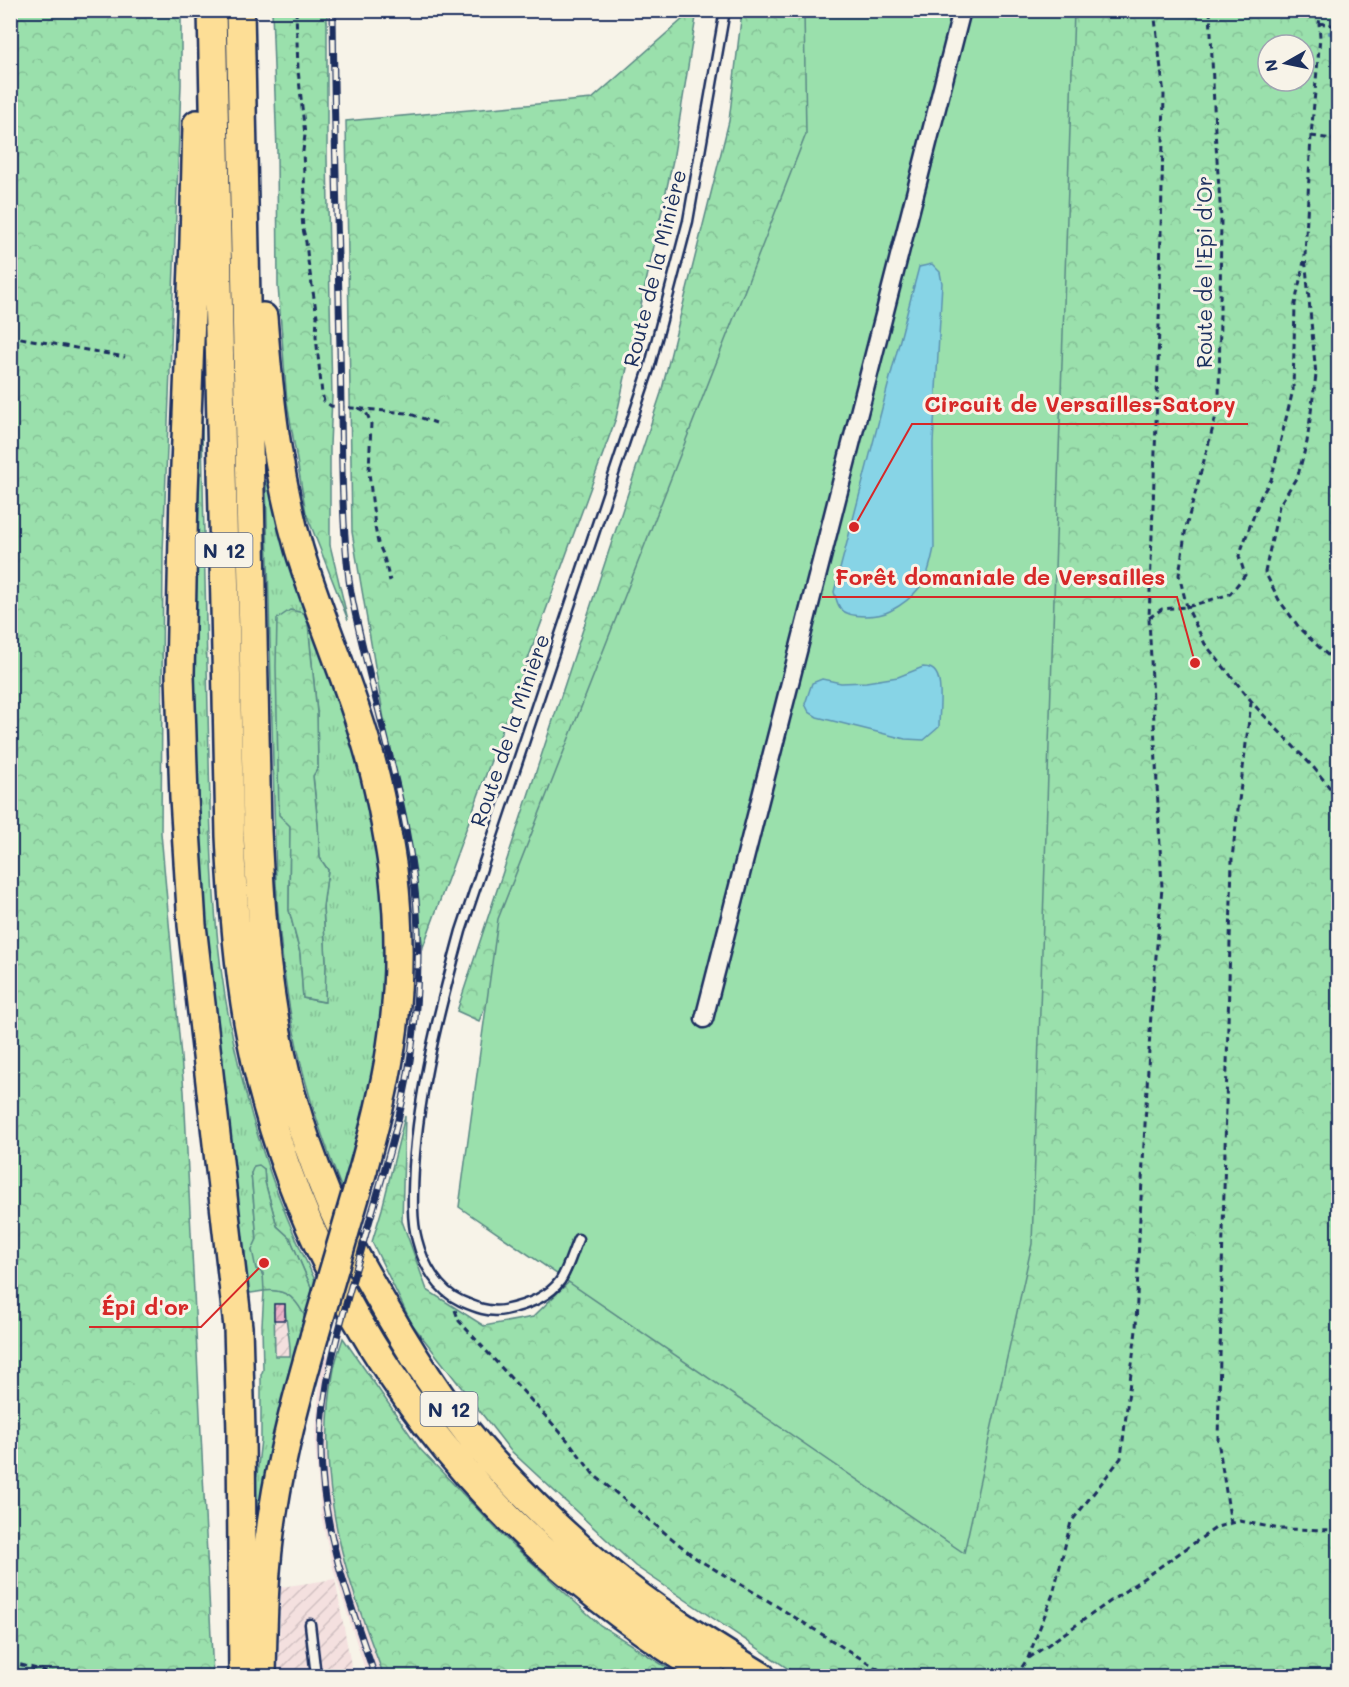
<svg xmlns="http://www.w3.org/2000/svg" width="1349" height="1687" font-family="Mali,sans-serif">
<defs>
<pattern id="industrial-furrows" width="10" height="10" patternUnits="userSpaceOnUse" patternTransform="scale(1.5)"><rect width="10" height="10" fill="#f4e0df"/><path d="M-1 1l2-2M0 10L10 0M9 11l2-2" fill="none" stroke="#d1c0c2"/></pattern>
<pattern id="grass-tufts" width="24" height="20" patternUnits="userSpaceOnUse" patternTransform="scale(1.5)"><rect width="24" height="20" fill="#9ae0ac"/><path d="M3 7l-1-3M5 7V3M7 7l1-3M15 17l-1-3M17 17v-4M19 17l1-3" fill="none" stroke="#84c096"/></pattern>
<pattern id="forest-crowns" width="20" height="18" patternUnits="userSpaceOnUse" patternTransform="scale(1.5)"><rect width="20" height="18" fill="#9ae0ac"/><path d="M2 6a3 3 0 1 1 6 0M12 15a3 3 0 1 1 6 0" fill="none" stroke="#84c096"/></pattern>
<pattern id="building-hatch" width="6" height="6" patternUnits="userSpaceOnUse" patternTransform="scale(1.5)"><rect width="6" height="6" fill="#ecb4c9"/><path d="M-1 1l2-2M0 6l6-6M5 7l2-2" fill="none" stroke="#ca9baf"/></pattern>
</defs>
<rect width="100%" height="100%" fill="#f7f3e8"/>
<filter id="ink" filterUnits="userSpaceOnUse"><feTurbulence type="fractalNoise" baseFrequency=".0167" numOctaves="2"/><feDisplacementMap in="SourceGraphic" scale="12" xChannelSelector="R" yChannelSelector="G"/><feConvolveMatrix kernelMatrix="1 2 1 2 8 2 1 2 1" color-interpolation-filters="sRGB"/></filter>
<g filter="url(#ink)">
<path fill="#f4e0df" d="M 324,1350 L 335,1365 L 329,1415 L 329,1455 L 331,1488 L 338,1533 L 350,1580 L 384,1676 L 367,1676 L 333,1568 L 321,1515 L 315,1444 L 320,1377 Z"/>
<path fill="url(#industrial-furrows)" d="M 274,1304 L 285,1304 L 285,1320 L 290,1333 L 291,1356 L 275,1357 Z
M 335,1579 L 353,1676 L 278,1676 L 281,1587 Z"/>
<path fill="url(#grass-tufts)" stroke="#5a8885" stroke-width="1.5" fill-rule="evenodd" d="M 196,416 L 202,416 C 203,515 206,613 208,711 C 210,797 210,884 221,969 C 236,1079 268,1185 317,1284 L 314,1294 L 290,1238 L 277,1226 L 265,1182 L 264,1169 L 251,1173 L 257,1240 L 252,1251 L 269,1290 C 292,1291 299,1302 307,1321 L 255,1574 L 252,1478 L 257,1475 L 261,1439 L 261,1375 L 263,1370 L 262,1325 L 264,1291 L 251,1293 L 248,1291 L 246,1286 L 203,948 L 192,772 ZM 274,1304 L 285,1304 C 285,1322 291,1338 290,1356 L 275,1356 Z
M 266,481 L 270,481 L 359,749 L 388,902 L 381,1056 L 343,1192 C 329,1156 316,1120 306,1083 C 288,1018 280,950 276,883 ZM 308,624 L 317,712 L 318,768 L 313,775 L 318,825 L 320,858 L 328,870 L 323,907 L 326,962 L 324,1002 L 303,998 L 300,953 L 289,910 L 290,826 Z"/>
<path fill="url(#forest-crowns)" stroke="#5a8885" stroke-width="1.5" fill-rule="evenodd" d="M 11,10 L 181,11 L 181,85 L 163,552 L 161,833 L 184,1091 L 213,1676 L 11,1676 Z
M 272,11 L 327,11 L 327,158 L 332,396 L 330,446 L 330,545 L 348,620 L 306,513 L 287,402 L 278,286 L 277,151 Z
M 692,11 L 697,11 L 673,160 L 616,418 L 423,947 L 352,532 L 346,121 L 592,99 Z
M 742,11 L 830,11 L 800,237 L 631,654 L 479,1021 L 457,1011 L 661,393 L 729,121 Z
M 1029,11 L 1338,11 L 1338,1676 L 799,1676 L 635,1566 L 510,1450 L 412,1324 L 372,1242 L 382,1209 L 405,1116 L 402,1221 L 427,1290 L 484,1326 L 533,1317 L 578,1273 ZM 1268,45 L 1304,45 L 1304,81 L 1268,81 Z
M 290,610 L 304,613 L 308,624 L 317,713 L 318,768 L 313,776 L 318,825 L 320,858 L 328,870 L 323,907 L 326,962 L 325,1002 L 303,998 L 300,953 L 289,910 L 290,826 L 279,815 L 276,666 L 277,619 Z
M 259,1165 L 264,1169 L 265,1182 L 277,1226 L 290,1238 L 314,1294 L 307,1321 C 298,1301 288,1288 264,1291 L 263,1273 L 256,1269 L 252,1250 L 257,1239 L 251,1173 L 254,1166 Z
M 343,1338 L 420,1449 L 503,1536 L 600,1625 L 680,1676 L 384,1676 C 372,1644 359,1611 349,1577 C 329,1511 321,1437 334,1369 C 336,1358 340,1348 343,1338 Z"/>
<path fill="#9ae0ac" stroke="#5a8885" stroke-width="1.5" d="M 804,11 L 1074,11 L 1032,1244 L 964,1553 L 459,1207 L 498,919 L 806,134 Z"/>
<path fill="#87d4e6" stroke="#5c92b0" stroke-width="1.5" d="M 932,264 L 940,272 L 942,283 L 933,443 L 934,548 C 931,561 928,578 919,588 C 912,597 900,606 890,611 C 879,617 850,619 841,609 C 837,605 836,597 834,592 L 919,267 Z
M 923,667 C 928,667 933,668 936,673 C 943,683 939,714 939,727 L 924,740 L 905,739 L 817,717 L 809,712 L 805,704 L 812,683 L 822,679 L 841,683 L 866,682 L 898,677 Z"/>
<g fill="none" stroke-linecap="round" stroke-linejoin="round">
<path stroke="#5c92b0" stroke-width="4.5" d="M 1330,33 L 1338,34"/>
</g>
<path fill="url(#building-hatch)" stroke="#1b2f5e" stroke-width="1.5" d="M 274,1304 L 285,1304 L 285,1320 L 274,1320 Z"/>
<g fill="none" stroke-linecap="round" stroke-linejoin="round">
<defs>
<path id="service" d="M 578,1239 C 572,1253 568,1269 560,1281 C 548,1298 523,1306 504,1310 C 489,1313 475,1307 461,1301 C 438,1291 423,1264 417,1240 C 411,1218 413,1190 414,1167 C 419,1087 440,1008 461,931 L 649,369 L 688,221 L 725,10
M 310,1624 L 316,1676"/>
<path id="minor" d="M 704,1019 L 962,10"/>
<path id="trunk" d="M 212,10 L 230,836 C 233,904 238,972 251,1038 C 289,1233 394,1415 540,1548 C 592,1596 651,1639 711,1676
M 240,10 L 257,830 C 261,918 267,1007 291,1093 C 301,1127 313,1162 327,1196 C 343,1236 365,1273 387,1311 C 417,1363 450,1415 491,1460 C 527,1499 566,1537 607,1571 C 655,1611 709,1644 761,1676
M 197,124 L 194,241 L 184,491 L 180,675 L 184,798 L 192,925 L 238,1327 L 241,1432 L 243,1676
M 263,317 C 269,395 277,473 299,549 C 319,616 348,679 367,746 C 379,786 387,829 393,870 C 400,928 400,989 391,1047 C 385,1088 374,1129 363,1170
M 262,1676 C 263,1621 264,1567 273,1512 C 282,1452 298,1393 315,1334"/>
</defs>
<use href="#service" stroke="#1b2f5e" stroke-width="13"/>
<use href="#minor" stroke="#1b2f5e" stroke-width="21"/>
<use href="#trunk" stroke="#1b2f5e" stroke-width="32"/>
<path stroke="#1b2f5e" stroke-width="3" stroke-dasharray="6 4.5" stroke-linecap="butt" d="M 296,10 L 298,70 L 305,135 L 303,151 L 305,198 L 302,215 L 303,229 L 306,242 L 308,261 L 317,316 L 316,336 L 322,394 L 324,401 L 331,406 L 407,413 L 436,423
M 1210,10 L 1215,130 L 1221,218 L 1219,405 L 1186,527 L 1179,575 L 1187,607 L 1205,644 L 1257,708 L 1314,768 L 1338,798
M 1322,10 L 1319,23 L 1320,37 L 1311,136 L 1305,256 L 1316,375 L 1307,442 L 1298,475 L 1279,506 L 1265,572 L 1279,600 L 1301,630 L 1338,665
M 1319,23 L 1338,26
M 1311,136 L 1333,139 L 1338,149
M 1338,239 L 1332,247 L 1338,279
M 10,336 L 125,357
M 358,408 L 366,412 L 371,423 L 369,472 L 375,527 L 378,543 L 383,554 L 390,581
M 1149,618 L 1162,609 L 1187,607 L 1230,594 L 1245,575 L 1239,556 L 1261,496 L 1271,480 L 1293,390 L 1295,304 L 1304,261
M 455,1310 L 459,1321 L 570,1443 L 594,1475 L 697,1559 L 762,1597 L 886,1674 L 914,1670 L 919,1676
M 1231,1524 L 1218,1440 L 1232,858 L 1251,703
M 1029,1658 L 1217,1527 L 1240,1521 L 1280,1529 L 1338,1530
M 10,1662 L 64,1676
M 1016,1676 L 1028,1658 L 1053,1594 L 1071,1522 L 1121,1458 L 1136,1330 L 1139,1236 L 1151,1013 L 1162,888 L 1149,618 L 1158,368 L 1164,95 L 1154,10"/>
<use href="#service" stroke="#f7f3e8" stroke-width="8"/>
<use href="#minor" stroke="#f7f3e8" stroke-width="16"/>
<use href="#trunk" stroke="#fdde96" stroke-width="27"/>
<defs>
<path id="rail" d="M 333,10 C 334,124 338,237 340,351 C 342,427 340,504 349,580 C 354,614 363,647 371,680 C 391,762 415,844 418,930 C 419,986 415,1044 403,1099 C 391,1152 374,1203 360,1255 C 342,1318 322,1380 321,1446 C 321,1527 349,1601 375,1676"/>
</defs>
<use href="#rail" stroke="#1b2f5e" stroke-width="7"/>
<use href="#rail" stroke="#f7f3e8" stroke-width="4.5" stroke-dasharray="14" stroke-linecap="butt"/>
<defs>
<path id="trunk-bridge" d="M 315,1334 L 363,1170"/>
</defs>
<use href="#trunk-bridge" stroke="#1b2f5e" stroke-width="32" stroke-linecap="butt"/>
<use href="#trunk-bridge" stroke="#fdde96" stroke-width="27"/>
</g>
</g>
<g text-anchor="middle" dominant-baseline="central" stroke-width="6" stroke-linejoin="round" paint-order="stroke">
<g fill="#f7f3e8" stroke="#5d6a87" stroke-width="1.5">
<rect x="195.5" y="533" width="57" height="34" rx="4.5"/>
<rect x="420.5" y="1392" width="57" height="34" rx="4.5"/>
</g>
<g font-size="20" font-weight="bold" fill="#1b2f5e">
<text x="224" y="550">N 12</text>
<text x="449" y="1409">N 12</text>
</g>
<g font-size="21" fill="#1b2f5e" stroke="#f7f3e8">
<text transform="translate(654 268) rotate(-76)">Route de la Minière</text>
<text transform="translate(1203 272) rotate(-90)">Route de l'Epi d'Or</text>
<text transform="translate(509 730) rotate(-71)">Route de la Minière</text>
</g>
</g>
<path fill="none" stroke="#d62828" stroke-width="2" d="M854 527L912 424H1248M1195 663L1177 597H822M264 1263L201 1327H89"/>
<g fill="#d62828" stroke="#f7f3e8" stroke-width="2">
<circle cx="854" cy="527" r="6"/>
<circle cx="1195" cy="663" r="6"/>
<circle cx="264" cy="1263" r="6"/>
</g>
<g font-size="22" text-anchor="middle" font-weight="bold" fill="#d62828" stroke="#f7f3e8" stroke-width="6" stroke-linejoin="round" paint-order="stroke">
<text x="1080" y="412">Circuit de Versailles-Satory</text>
<text x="1000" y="585">Forêt domaniale de Versailles</text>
<text x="145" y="1315">Épi d'or</text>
</g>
<rect width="1349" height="1687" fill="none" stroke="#f7f3e8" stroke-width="36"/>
<rect x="18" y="18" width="1313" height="1651" fill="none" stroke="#1b2f5e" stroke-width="2" filter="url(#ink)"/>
<g transform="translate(1286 63) rotate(261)"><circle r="28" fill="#f7f3e8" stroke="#9fa5b1" stroke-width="1.5"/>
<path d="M0-4.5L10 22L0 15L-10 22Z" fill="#1b2f5e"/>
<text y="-9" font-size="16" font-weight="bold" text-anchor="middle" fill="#1b2f5e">N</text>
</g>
</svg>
